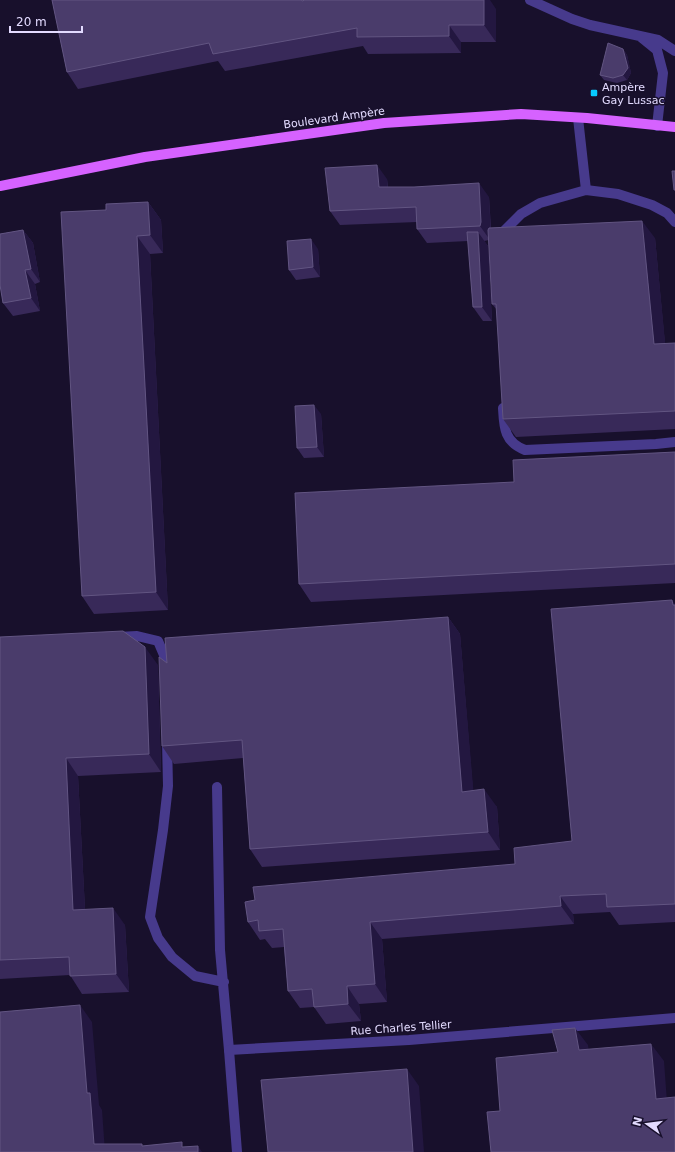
<svg xmlns="http://www.w3.org/2000/svg" width="675" height="1152" font-family="'DejaVu Sans',sans-serif">
<rect width="100%" height="100%" fill="#18102c"/>
<g fill="none" stroke-linecap="round" stroke-linejoin="round">
<path stroke="#473a8c" stroke-width="10" d="M 578,118 L 586,190
M 498,237 L 521,214 L 540,203 L 586,190 L 618,194 L 652,205 L 667,213 L 675,222
M 503,408 C 504,427 504,442 525,450 L 656,444 L 675,442
M 118,637 L 137,636 L 158,641 L 164,655 L 165,673
M 167,741 L 168,786 L 163,830 L 150,917 L 158,938 L 172,957 L 195,976 L 224,982
M 217,787 L 220,950 L 229,1050"/>
<path stroke="#473a8c" stroke-width="10" d="M 530,0 L 572,19 L 590,25 L 658,40 L 675,51
M 641,37 L 657,50 L 663,73 L 657,126
M 237,1152 L 229,1050 L 409,1040 L 675,1018"/>
<path stroke="#d662ff" stroke-width="10" d="M 0,186 L 145,157 L 384,123 L 521,114 L 587,118 L 675,127"/>
</g>
<path fill="#382959" d="M 52,0 L 496,9 L 496,42 L 461,42 L 461,53 L 368,54 L 363,46 L 225,71 L 218,61 L 78,89 L 67,72 Z
M 623,49 L 627,55 L 631,73 L 627,80 L 617,83 L 604,80 L 600,75 Z
M 387,179 L 388,187 L 489,197 L 491,228 L 655,238 L 665,344 L 675,343 L 675,429 L 516,437 L 503,419 L 497,310 L 492,304 L 489,240 L 484,241 L 488,246 L 492,321 L 483,321 L 473,307 L 468,241 L 427,243 L 417,229 L 417,222 L 340,225 L 330,211 Z
M 148,202 L 161,220 L 163,253 L 150,254 L 168,610 L 94,614 L 82,596 L 106,210 Z
M 23,230 L 33,243 L 40,282 L 35,284 L 40,311 L 13,316 L 3,303 L 1,289 L 0,289 L 0,234 Z
M 318,249 L 320,277 L 296,280 L 289,270 Z
M 321,414 L 324,457 L 304,458 L 297,448 Z
M 675,452 L 675,583 L 311,602 L 299,584 L 514,482 Z
M 675,604 L 675,922 L 619,925 L 610,912 L 573,914 L 574,924 L 382,939 L 387,1002 L 359,1004 L 361,1021 L 326,1024 L 314,1007 L 300,1008 L 288,991 L 284,947 L 272,948 L 265,939 L 260,940 L 248,922 L 515,864 L 572,841 Z
M 448,617 L 460,634 L 473,791 L 497,807 L 500,850 L 262,867 L 250,849 L 243,758 L 174,764 L 162,746 L 167,663 Z
M 0,637 L 158,665 L 161,772 L 78,776 L 85,909 L 125,925 L 129,992 L 82,994 L 70,975 L 0,979 Z"/>
<path fill="#231740" d="M 484,0 L 490,0 L 496,9 L 496,42 L 484,25 Z
M 449,25 L 461,42 L 461,53 L 449,36 Z
M 623,49 L 627,55 L 631,73 L 627,80 L 623,75 Z
M 377,165 L 387,179 L 389,202 L 379,187 Z
M 479,183 L 489,197 L 491,236 L 490,240 L 480,226 Z
M 148,202 L 161,220 L 163,253 L 150,235 Z
M 642,221 L 655,238 L 667,362 L 654,344 Z
M 23,230 L 33,243 L 40,282 L 31,269 Z
M 478,232 L 488,246 L 492,321 L 482,307 Z
M 137,236 L 150,254 L 168,610 L 156,592 Z
M 311,239 L 318,249 L 320,277 L 313,267 Z
M 25,270 L 35,284 L 40,311 L 31,298 Z
M 314,405 L 321,414 L 324,457 L 317,447 Z
M 672,600 L 675,604 L 675,608 L 673,605 Z
M 448,617 L 460,634 L 475,809 L 462,792 Z
M 145,647 L 158,665 L 161,772 L 149,754 Z
M 66,758 L 78,776 L 86,928 L 73,910 Z
M 484,789 L 497,807 L 500,850 L 488,832 Z
M 560,896 L 573,914 L 574,924 L 561,906 Z
M 113,908 L 125,925 L 129,992 L 116,974 Z
M 370,922 L 382,939 L 387,1002 L 375,984 Z
M 347,986 L 359,1004 L 361,1021 L 348,1004 Z
M 80,1005 L 92,1022 L 99,1105 L 102,1110 L 105,1152 L 94,1144 L 87,1093 Z
M 575,1028 L 588,1045 L 591,1068 L 579,1050 Z
M 651,1044 L 664,1061 L 668,1116 L 656,1099 Z
M 407,1069 L 419,1086 L 424,1152 L 413,1152 Z
M 198,1146 L 202,1152 L 198,1152 Z"/>
<path fill="#4a3c6b" stroke="#625582" d="M 52,0 L 302,0 L 302,1 L 305,0 L 484,0 L 484,25 L 449,25 L 449,36 L 357,37 L 357,28 L 213,54 L 209,43 L 67,72 Z
M 608,43 L 623,49 L 628,68 L 623,75 L 613,78 L 600,75 Z
M 377,165 L 379,187 L 414,187 L 479,183 L 481,222 L 480,226 L 417,229 L 416,207 L 330,211 L 325,168 Z
M 672,171 L 675,171 L 675,190 L 674,190 Z
M 148,202 L 150,235 L 137,236 L 156,592 L 82,596 L 61,212 L 106,210 L 106,204 Z
M 642,221 L 654,344 L 675,343 L 675,411 L 503,419 L 496,304 L 492,304 L 488,230 L 489,228 Z
M 23,230 L 31,269 L 25,270 L 31,298 L 3,303 L 0,285 L 0,234 Z
M 467,232 L 478,232 L 482,307 L 473,307 Z
M 311,239 L 313,267 L 289,270 L 287,241 Z
M 314,405 L 317,447 L 297,448 L 295,406 Z
M 675,452 L 675,564 L 299,584 L 295,493 L 514,482 L 513,460 Z
M 672,600 L 673,605 L 675,605 L 675,904 L 607,907 L 606,894 L 560,896 L 561,906 L 370,922 L 375,984 L 347,986 L 348,1004 L 314,1007 L 312,989 L 288,991 L 283,929 L 259,931 L 258,920 L 248,922 L 245,902 L 255,900 L 253,887 L 515,864 L 514,848 L 572,841 L 551,609 Z
M 448,617 L 462,792 L 484,789 L 488,832 L 250,849 L 242,740 L 162,746 L 159,657 L 167,663 L 165,638 Z
M 123,631 L 145,647 L 149,754 L 66,758 L 73,910 L 113,908 L 116,974 L 70,976 L 69,957 L 0,960 L 0,637 Z
M 80,1005 L 87,1093 L 90,1093 L 94,1144 L 142,1144 L 142,1146 L 182,1142 L 182,1147 L 198,1146 L 198,1152 L 0,1152 L 0,1012 Z
M 575,1028 L 579,1050 L 651,1044 L 656,1099 L 675,1097 L 675,1152 L 491,1152 L 487,1112 L 500,1111 L 496,1058 L 558,1052 L 552,1030 Z
M 407,1069 L 413,1152 L 268,1152 L 261,1080 Z"/>
<rect fill="#07caff" stroke="#18102c" stroke-width="1.5" x="590" y="89" width="8" height="8" rx="2"/>
<g text-anchor="middle" dominant-baseline="central" stroke-width="3" stroke-linejoin="round" paint-order="stroke">
<g font-size="11" fill="#e3dbff" stroke="#18102c" text-anchor="start">
<text x="602" y="87">Ampère<tspan x="602" dy="13">Gay Lussac</tspan></text>
</g>
<g font-size="11" fill="#e3dbff" stroke="#18102c">
<text transform="translate(334 118) rotate(-8)">Boulevard Ampère</text>
<text transform="translate(401 1028) rotate(-4)">Rue Charles Tellier</text>
</g>
</g>
<g transform="translate(647 1124) rotate(284)" stroke="#18102c" stroke-width="3" paint-order="stroke">
<path d="M0-3L7 15L0 10L-7 15Z" fill="#e3dbff"/>
<text y="-6" font-size="11" font-weight="bold" text-anchor="middle" fill="#e3dbff">N</text>
</g>
<path d="M10 26v6h72v-6" fill="none" stroke="#e3dbff" stroke-width="2"/>
<text x="16" y="26" font-size="12" fill="#e3dbff" stroke="#18102c" stroke-width="3" paint-order="stroke">20 m</text>
</svg>
